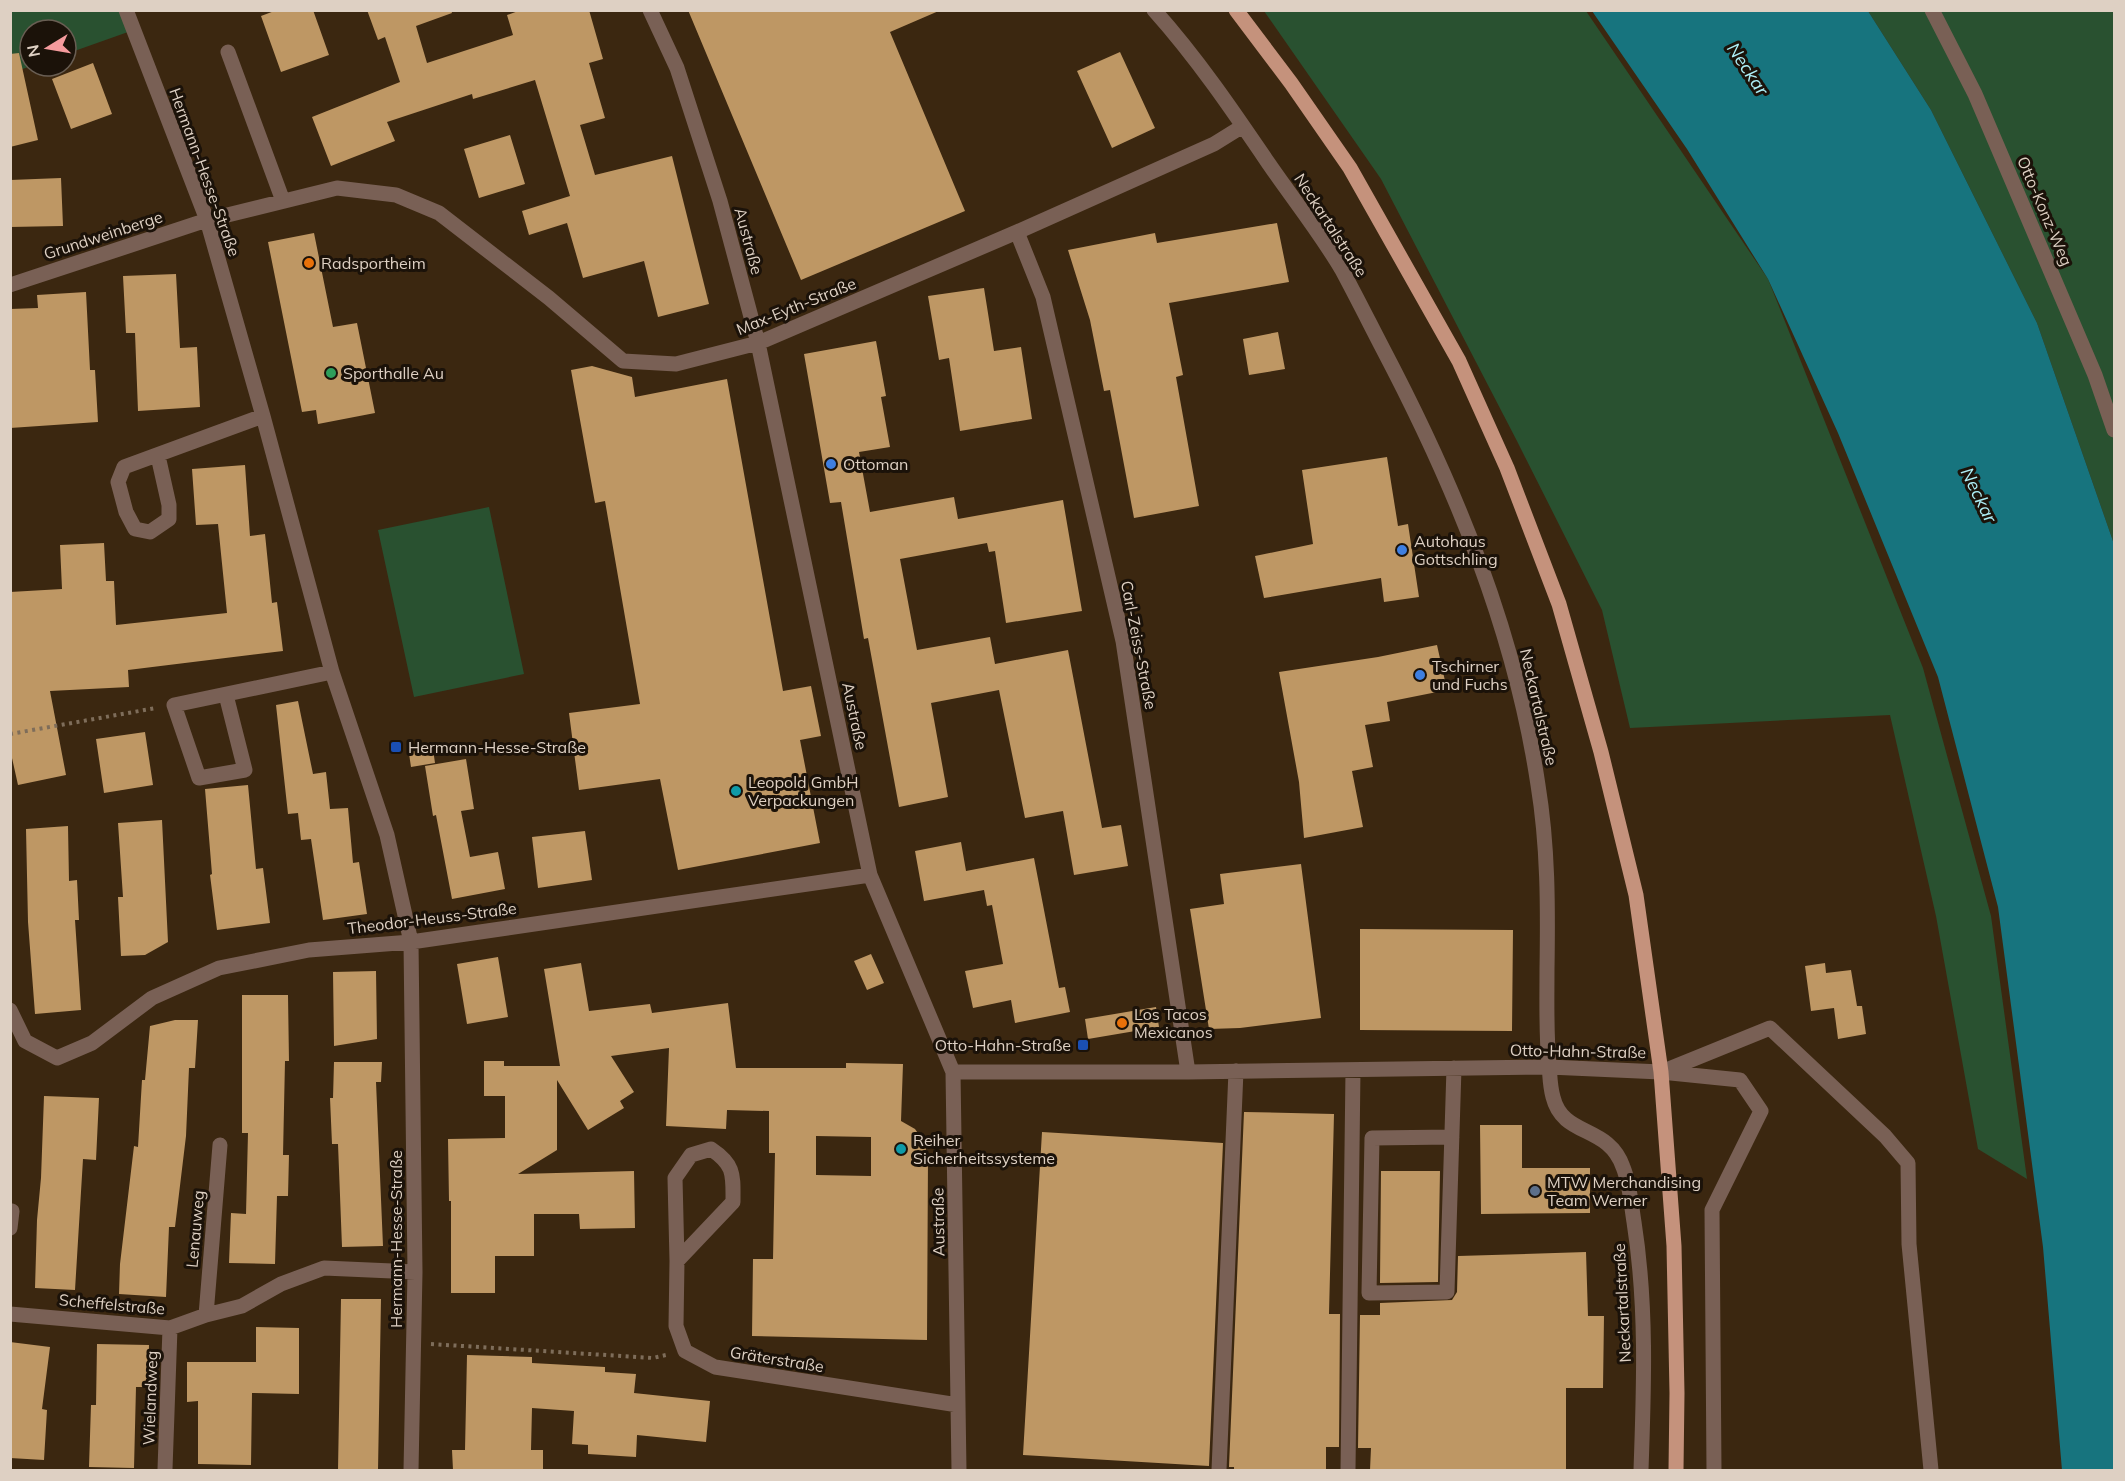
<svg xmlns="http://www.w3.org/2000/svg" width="2125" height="1481" font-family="Mulish,sans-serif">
<rect width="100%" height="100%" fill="#3b2710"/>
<path fill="#295130" d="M 10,11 L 120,11 L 128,32 L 66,54 L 66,30 L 30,30 L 31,66 L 11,73 Z
M 1264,11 L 1586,11 L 1768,279 L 1923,668 L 1991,916 L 2027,1179 L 1978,1149 L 1936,916 L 1890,715 L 1630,728 L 1602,610 L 1517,441 L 1381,179 Z
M 1868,11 L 2114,11 L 2114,544 L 2037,323 L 1931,110 Z
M 489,507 L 524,674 L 414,697 L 378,530 Z"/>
<path fill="#17747e" d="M 1592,11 L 1868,11 L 1931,110 L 2037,323 L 2114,544 L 2114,1470 L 2062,1470 L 2043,1247 L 1998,907 L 1938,677 L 1838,433 L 1768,279 L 1687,149 Z"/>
<path fill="#be9764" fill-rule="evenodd" d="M 277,10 L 313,10 L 329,55 L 281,72 L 261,16 Z
M 367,10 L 451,10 L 452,13 L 416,26 L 427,63 L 513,35 L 507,15 L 521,10 L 589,10 L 603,59 L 589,63 L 605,118 L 580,125 L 595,175 L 672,156 L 709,304 L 658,317 L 644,261 L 583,278 L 567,223 L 529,235 L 522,211 L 570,196 L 535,80 L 473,99 L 472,94 L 387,122 L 395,141 L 331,166 L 312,117 L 400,82 L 385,37 L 378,40 Z
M 688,10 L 941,10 L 890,32 L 965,211 L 801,280 Z
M 1120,52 L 1155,128 L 1112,148 L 1077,71 Z
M 19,53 L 38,140 L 10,147 L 10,54 Z
M 93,63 L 112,114 L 71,129 L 52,79 Z
M 510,135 L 525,184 L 479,198 L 464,149 Z
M 61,178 L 63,226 L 10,227 L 10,180 Z
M 1277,223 L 1289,282 L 1169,303 L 1183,375 L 1176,377 L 1199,506 L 1134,518 L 1110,390 L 1104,391 L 1090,320 L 1068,250 L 1155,233 L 1157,243 Z
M 314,233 L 333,327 L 357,323 L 375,413 L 318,424 L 316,410 L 302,412 L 268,242 Z
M 176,274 L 180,348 L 197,347 L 200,407 L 138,411 L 135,333 L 126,333 L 123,276 Z
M 984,288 L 994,351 L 1021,347 L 1032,419 L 960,431 L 949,358 L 939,360 L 928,296 Z
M 86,292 L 90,370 L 95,370 L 98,422 L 10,428 L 10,309 L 38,308 L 37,295 Z
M 1278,332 L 1285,369 L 1249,375 L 1243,339 Z
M 876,341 L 886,396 L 881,397 L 890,447 L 859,452 L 870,512 L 954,497 L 958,519 L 1063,500 L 1082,611 L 1006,623 L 995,551 L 989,552 L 987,543 L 900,559 L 917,650 L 990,637 L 995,664 L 1068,650 L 1102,828 L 1121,825 L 1128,866 L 1074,875 L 1063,811 L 1025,818 L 999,690 L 931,703 L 948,797 L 899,807 L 868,638 L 864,639 L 841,502 L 830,503 L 804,354 Z
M 592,366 L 632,377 L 635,397 L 727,379 L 783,691 L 811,686 L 821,736 L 800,740 L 820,843 L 678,870 L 660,779 L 579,790 L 569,713 L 640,704 L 605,501 L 595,503 L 571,370 Z
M 1387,457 L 1398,526 L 1408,524 L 1419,597 L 1384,602 L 1381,578 L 1264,598 L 1255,556 L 1313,544 L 1302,470 Z
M 245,465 L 250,536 L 265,534 L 272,603 L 277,602 L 283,651 L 128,670 L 129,687 L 50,691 L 66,775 L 18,785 L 10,749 L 10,592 L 62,589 L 60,545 L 104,543 L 106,581 L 114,581 L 116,625 L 227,613 L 218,524 L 196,525 L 192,469 Z
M 1437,645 L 1447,690 L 1387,702 L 1390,721 L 1365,725 L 1373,767 L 1352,771 L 1363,827 L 1304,838 L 1299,782 L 1279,672 L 1378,657 Z
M 298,701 L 313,774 L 326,772 L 330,809 L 348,808 L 353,863 L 359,862 L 367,914 L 323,920 L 311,839 L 301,840 L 298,813 L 288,814 L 276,705 Z
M 145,732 L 153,785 L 104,793 L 96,739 Z
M 432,742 L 435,763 L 411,767 L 408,747 Z
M 466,759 L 474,809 L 461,811 L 470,857 L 498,852 L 505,889 L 452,899 L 436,815 L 433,816 L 425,766 Z
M 248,785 L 256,869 L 263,868 L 270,923 L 217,930 L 210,875 L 212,874 L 205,789 Z
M 162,820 L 168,942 L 145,955 L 121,956 L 118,897 L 123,897 L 118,823 Z
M 68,826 L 69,881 L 77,880 L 79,920 L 75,920 L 81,1010 L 35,1014 L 28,922 L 26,829 Z
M 585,831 L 592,880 L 538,888 L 532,837 Z
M 961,842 L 966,871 L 1034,858 L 1059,988 L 1065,987 L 1070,1012 L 1015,1023 L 1011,1000 L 973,1008 L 965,971 L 1003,964 L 992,905 L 987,906 L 984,890 L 924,901 L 915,851 Z
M 1301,864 L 1321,1018 L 1240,1028 L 1209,1029 L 1190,909 L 1224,904 L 1220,874 Z
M 1360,929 L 1513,930 L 1512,1031 L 1360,1030 Z
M 871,954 L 884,983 L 867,990 L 854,961 Z
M 498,957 L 508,1017 L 467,1024 L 457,964 Z
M 581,963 L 589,1011 L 650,1004 L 652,1013 L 728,1003 L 736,1068 L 846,1068 L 846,1063 L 903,1064 L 901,1121 L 915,1129 L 924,1142 L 928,1158 L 927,1340 L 752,1336 L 753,1259 L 773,1259 L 775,1153 L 769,1153 L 769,1111 L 727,1110 L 726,1129 L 666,1126 L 669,1048 L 611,1056 L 634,1092 L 620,1101 L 624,1108 L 588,1130 L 557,1080 L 557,1150 L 518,1174 L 634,1171 L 635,1228 L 580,1229 L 579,1214 L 534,1214 L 534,1256 L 495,1256 L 495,1293 L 451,1293 L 451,1201 L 449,1201 L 448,1139 L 505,1138 L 505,1096 L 484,1096 L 484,1061 L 504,1061 L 504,1066 L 560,1066 L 544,969 ZM 816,1136 L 871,1137 L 871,1176 L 816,1175 Z
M 1825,963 L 1826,973 L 1851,970 L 1857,1006 L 1862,1006 L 1866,1034 L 1838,1039 L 1834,1008 L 1811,1011 L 1805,966 Z
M 376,971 L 377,1039 L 334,1046 L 333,972 Z
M 242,995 L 288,995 L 289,1061 L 285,1061 L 283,1155 L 289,1155 L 288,1196 L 277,1196 L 275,1264 L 229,1263 L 231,1213 L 246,1214 L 248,1133 L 242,1133 Z
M 1156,1007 L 1159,1027 L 1088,1039 L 1085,1019 Z
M 175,1020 L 198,1020 L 195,1068 L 189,1068 L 186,1136 L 175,1227 L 169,1227 L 166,1297 L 119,1294 L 120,1264 L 134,1146 L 138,1147 L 142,1080 L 145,1080 L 150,1026 Z
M 334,1062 L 382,1062 L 381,1082 L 376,1082 L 383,1246 L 342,1247 L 338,1144 L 332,1144 L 330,1098 L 333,1098 Z
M 44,1096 L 99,1098 L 96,1160 L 83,1159 L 75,1290 L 35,1288 L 37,1220 L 41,1178 Z
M 1244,1112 L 1334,1114 L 1329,1314 L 1340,1314 L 1339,1447 L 1326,1447 L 1326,1470 L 1234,1470 L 1234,1467 L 1229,1467 Z
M 1480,1125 L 1522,1125 L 1522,1168 L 1590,1168 L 1590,1213 L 1481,1214 Z
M 1042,1132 L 1223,1143 L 1209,1466 L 1023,1455 Z
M 1381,1171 L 1440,1171 L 1438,1282 L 1380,1283 Z
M 1586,1252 L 1588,1316 L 1604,1316 L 1603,1388 L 1566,1388 L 1566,1470 L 1370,1470 L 1371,1448 L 1358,1448 L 1360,1315 L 1380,1315 L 1380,1303 L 1452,1300 L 1457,1292 L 1458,1256 Z
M 341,1299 L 381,1299 L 378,1470 L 338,1470 Z
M 256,1327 L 299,1328 L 299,1394 L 252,1393 L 251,1465 L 198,1464 L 198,1401 L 187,1402 L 187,1362 L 256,1362 Z
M 10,1342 L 50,1347 L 42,1409 L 47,1410 L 44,1460 L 10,1458 Z
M 97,1344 L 149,1345 L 148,1387 L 136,1387 L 134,1468 L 89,1467 L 91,1405 L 96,1405 Z
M 467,1355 L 532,1357 L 532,1363 L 605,1367 L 605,1372 L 636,1374 L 634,1393 L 710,1401 L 706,1442 L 637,1435 L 636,1457 L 588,1454 L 588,1445 L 572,1444 L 574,1411 L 532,1408 L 531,1450 L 543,1450 L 543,1470 L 453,1470 L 452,1450 L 465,1450 Z"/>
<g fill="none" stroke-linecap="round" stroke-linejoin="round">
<path stroke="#7e6d5a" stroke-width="4" stroke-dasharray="3 4.5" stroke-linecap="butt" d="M 10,734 L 156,708
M 431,1344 L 653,1358 L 666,1355"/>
<path stroke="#796055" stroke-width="15" d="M 126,10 L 207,220 L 263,416 L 332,672 L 387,835 L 411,942 L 415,1272 L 411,1470
M 650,10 L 677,68 L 720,201 L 758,343 L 870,875 L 953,1072 L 959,1470
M 1154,10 C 1197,58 1233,111 1269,164 C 1293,199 1321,234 1342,270 C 1356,296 1369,322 1383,349 C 1455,486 1515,631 1538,785 C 1548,846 1548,907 1547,969 C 1547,1002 1546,1033 1549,1065 C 1550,1076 1550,1087 1553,1097 C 1563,1138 1608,1124 1623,1167 C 1630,1184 1631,1204 1634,1222 C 1647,1305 1644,1387 1641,1470
M 1932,10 L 1975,94 L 2095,375 L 2114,430
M 228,52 L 283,201
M 1017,232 L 1043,297 L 1123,641 L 1188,1072
M 10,285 L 207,220 L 337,188 L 396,195 L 439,213 L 549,298 L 623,361 L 676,364 L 758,343 L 1017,232 L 1214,144 L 1243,126
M 158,456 L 169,505 L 169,519 L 150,532 L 135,529 L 126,512 L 118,482 L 124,467 L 263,416
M 226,695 L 245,770 L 199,778 L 174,705 L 332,672
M 10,1010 L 25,1041 L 57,1058 L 92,1043 L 152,998 L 219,968 L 309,950 L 411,942 L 870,875
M 1664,1071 L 1770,1028 L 1885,1136 L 1908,1163 L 1909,1244 L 1931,1470
M 953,1072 L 1188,1072 L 1549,1067 L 1661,1072 L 1740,1080 L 1761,1111 L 1712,1210 L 1714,1470
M 1452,1137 L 1372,1138 L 1369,1293 L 1447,1292 L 1454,1068
M 10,1228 L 12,1211
M 677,1261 L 733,1202 C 733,1175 735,1165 711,1149 L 691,1155 L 675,1178 L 677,1261 L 676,1326 L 685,1351 L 715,1367 L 958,1405
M 10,1314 L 170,1328 L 206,1315 L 242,1306 L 281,1284 L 324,1268 L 415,1272
M 206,1315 L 220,1145
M 165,1469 L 170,1328
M 1219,1470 L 1236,1071
M 1348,1470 L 1353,1070"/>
<path stroke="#c5927c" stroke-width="15" d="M 1236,10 L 1291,83 L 1350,168 L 1459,361 L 1507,468 L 1559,604 L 1601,752 L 1636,895 L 1661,1072 L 1674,1246 L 1677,1393 L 1676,1470"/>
</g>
<g fill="#e8710a" stroke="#1b1209" stroke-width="2">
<circle cx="309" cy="263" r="6"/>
<circle cx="1122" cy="1023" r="6"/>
</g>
<circle fill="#2e9e5b" stroke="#1b1209" stroke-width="2" cx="331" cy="373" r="6"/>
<g fill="#3f7fe0" stroke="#1b1209" stroke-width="2">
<circle cx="831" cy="464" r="6"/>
<circle cx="1402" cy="550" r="6"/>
<circle cx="1420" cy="675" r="6"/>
</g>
<g fill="#1a4fb4" stroke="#1b1209" stroke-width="2">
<rect x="390" y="741" width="12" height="12" rx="3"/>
<rect x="1077" y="1039" width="12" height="12" rx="3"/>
</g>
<g fill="#0f9aa8" stroke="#1b1209" stroke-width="2">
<circle cx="736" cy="791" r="6"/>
<circle cx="901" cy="1149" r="6"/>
</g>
<circle fill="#5c6f8a" stroke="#1b1209" stroke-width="2" cx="1535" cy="1191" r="6"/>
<g text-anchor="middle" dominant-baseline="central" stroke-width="6" stroke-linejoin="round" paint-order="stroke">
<g font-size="16" fill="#ded0c3" stroke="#1b1209">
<text transform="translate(205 172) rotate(70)">Hermann-Hesse-Straße</text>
<text transform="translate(2045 211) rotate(67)">Otto-Konz-Weg</text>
<text transform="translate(1331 225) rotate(57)">Neckartalstraße</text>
<text transform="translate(103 235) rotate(-18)">Grundweinberge</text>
<text transform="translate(749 241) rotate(75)">Austraße</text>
<text transform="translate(796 306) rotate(-22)">Max-Eyth-Straße</text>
<text transform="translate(1139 645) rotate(79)">Carl-Zeiss-Straße</text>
<text transform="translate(1539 707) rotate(77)">Neckartalstraße</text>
<text transform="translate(855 716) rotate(78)">Austraße</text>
<text transform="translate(432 918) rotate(-7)">Theodor-Heuss-Straße</text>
<text transform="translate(1578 1051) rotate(1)">Otto-Hahn-Straße</text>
<text transform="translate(938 1222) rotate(-91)">Austraße</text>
<text transform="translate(195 1229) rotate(-85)">Lenauweg</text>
<text transform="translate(396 1239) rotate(-90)">Hermann-Hesse-Straße</text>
<text transform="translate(1622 1303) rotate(-93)">Neckartalstraße</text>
<text transform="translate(112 1304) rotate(5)">Scheffelstraße</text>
<text transform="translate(777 1359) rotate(9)">Gräterstraße</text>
<text transform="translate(150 1398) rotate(-88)">Wielandweg</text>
</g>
<g font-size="16" fill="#ded0c3" stroke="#1b1209" text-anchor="start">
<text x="321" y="263">Radsportheim</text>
<text x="343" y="373">Sporthalle Au</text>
<text x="843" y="464">Ottoman</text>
<text x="1414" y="541">Autohaus<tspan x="1414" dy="18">Gottschling</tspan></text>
<text x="1432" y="666">Tschirner<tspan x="1432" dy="18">und Fuchs</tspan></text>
<text x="408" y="747">Hermann-Hesse-Straße</text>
<text x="748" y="782">Leopold GmbH<tspan x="748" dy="18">Verpackungen</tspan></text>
<text x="1134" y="1014">Los Tacos<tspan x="1134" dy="18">Mexicanos</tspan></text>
<text x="1071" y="1045" text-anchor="end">Otto-Hahn-Straße</text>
<text x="913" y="1140">Reiher<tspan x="913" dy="18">Sicherheitssysteme</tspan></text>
<text x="1547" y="1182">MTW Merchandising<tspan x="1547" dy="18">Team Werner</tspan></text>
</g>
<g font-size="18" font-style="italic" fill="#aef0f8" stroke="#1b1209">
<text transform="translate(1748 69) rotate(56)">Neckar</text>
<text transform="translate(1979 495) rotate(64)">Neckar</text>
</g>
</g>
<rect width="2125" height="1481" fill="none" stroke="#ded0c3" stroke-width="24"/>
<g transform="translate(48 48) rotate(259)"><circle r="28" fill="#1b1209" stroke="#695e53" stroke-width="1.5"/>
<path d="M0-4.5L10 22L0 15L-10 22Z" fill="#f59b9d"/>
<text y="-9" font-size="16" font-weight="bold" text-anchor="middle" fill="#ded0c3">N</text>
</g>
</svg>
